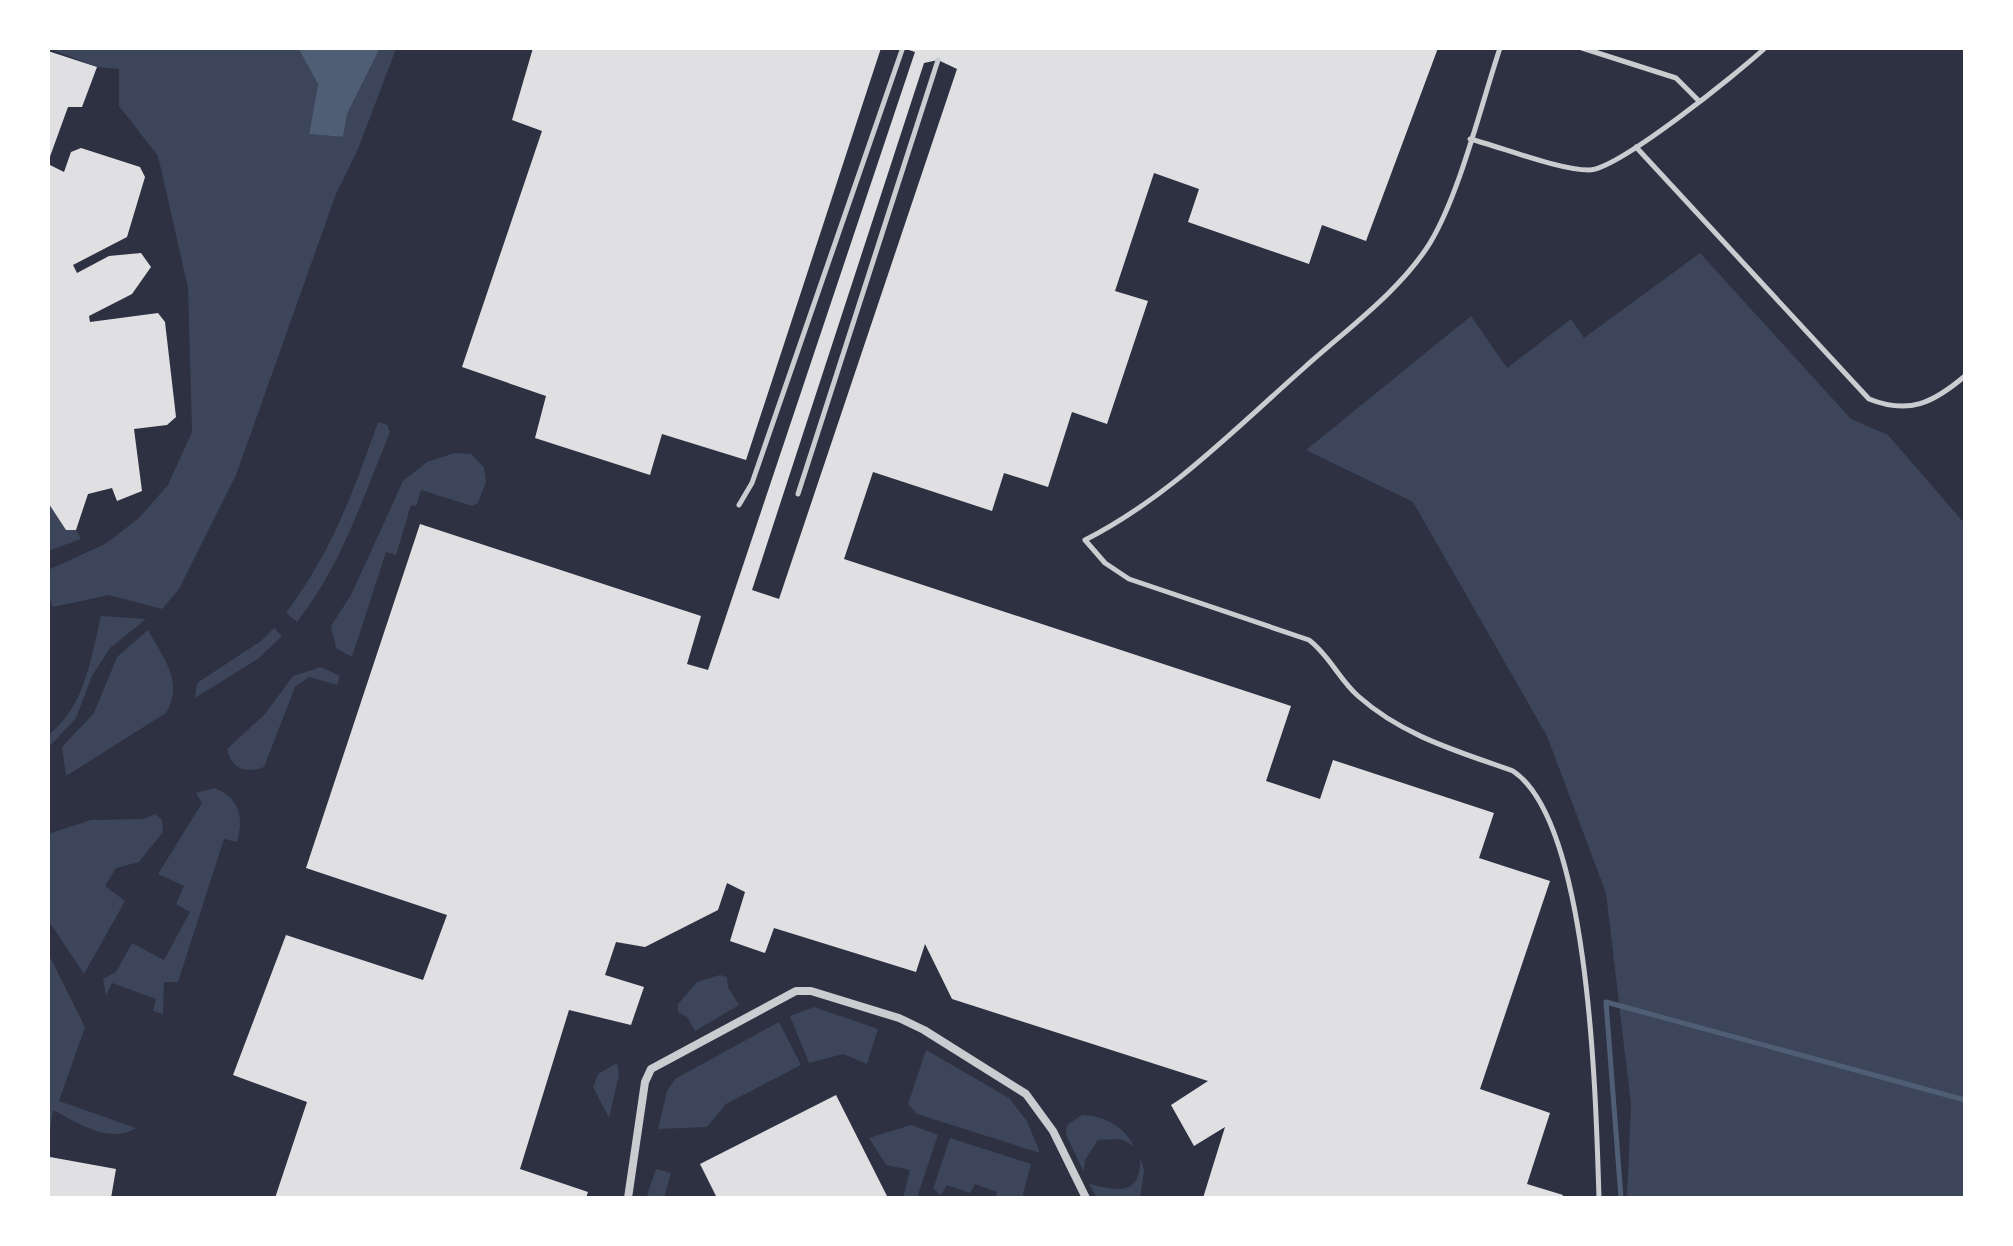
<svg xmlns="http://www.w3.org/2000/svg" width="2013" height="1246" font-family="Barlow,sans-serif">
<rect width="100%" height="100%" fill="#2d3142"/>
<path fill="#3c4559" d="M 48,48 L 298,48 L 318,84 L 309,134 L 343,137 L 347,114 L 380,48 L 410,48 L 396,49 L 358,149 L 336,194 L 236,475 L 179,589 L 162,609 L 109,595 L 53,607 L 48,595 L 48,570 L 105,544 L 139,518 L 168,485 L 192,432 L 188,288 L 158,156 L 119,106 L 119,69 L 97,67 Z
M 1700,253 L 1851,419 L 1888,435 L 1965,524 L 1965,1198 L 1627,1198 L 1631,1105 L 1606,893 L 1547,736 L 1413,502 L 1306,450 L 1471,316 L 1507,368 L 1571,319 L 1584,338 Z
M 378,422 L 387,425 L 390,432 C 363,498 341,566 297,622 L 286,613 C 333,549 352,495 378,422 Z
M 455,453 L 471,454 L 484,467 L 486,482 L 478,503 L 472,506 L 421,490 L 416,506 L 411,505 L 396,555 L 386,552 L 352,657 L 336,648 L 331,626 L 351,595 L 403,481 L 427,462 Z
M 48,493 L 49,504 L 66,529 L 76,530 L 81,539 L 48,551 Z
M 101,616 L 146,619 L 110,648 L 92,676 L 76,718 L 48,748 L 48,735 C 85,708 91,657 101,616 Z
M 274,628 L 282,636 L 259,658 L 195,698 L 197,683 L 261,641 Z
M 148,630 C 164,659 184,682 166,713 L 66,776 L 62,747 L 94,713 L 117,657 Z
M 321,667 L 340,676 L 337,685 L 309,677 L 295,687 L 264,767 C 245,774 232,769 227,749 L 265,714 L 293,676 Z
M 215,788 C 240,799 244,817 237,842 L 224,839 L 178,982 L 164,982 L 163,1014 L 153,1011 L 156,999 L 112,983 L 106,996 L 103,979 L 116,972 L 132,943 L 164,960 L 190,912 L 176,904 L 184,886 L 158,874 L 202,803 L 196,793 Z
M 155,814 L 162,820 L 163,832 L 139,862 L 116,868 L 105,886 L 125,901 L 84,974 L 48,920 L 48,834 L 91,820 L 143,819 Z
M 48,953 L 85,1027 L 59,1101 L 136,1128 C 110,1145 76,1122 53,1110 L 48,1144 Z
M 720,975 L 727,977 L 728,987 L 739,1005 L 695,1031 L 687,1017 L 678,1012 L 678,1004 L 697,982 Z
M 814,1007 L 878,1029 L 867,1064 L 843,1054 L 809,1063 L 790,1016 Z
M 779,1022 L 801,1065 L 726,1104 L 707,1127 L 658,1129 L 667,1091 L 675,1079 Z
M 926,1050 L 1009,1098 L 1027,1121 L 1040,1153 L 917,1114 L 908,1104 Z
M 617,1063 L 619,1075 L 609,1118 L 593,1087 L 598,1074 Z
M 1082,1115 C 1104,1116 1124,1126 1134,1146 L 1121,1139 L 1098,1140 L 1085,1160 L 1084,1172 L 1066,1135 L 1067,1125 Z
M 911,1125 L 938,1135 L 917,1198 L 903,1198 L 910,1170 L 886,1165 L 869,1138 Z
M 950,1138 L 1031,1164 L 1022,1198 L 995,1198 L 997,1192 L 975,1184 L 970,1193 L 947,1185 L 941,1195 L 933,1189 Z
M 1140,1157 L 1144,1170 L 1140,1198 L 1097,1198 L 1089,1184 C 1115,1190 1142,1198 1140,1157 Z
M 656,1169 L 671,1173 L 664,1198 L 646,1198 Z"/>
<path fill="#4f5d75" d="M 298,48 L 380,48 L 347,114 L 343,137 L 309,134 L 318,84 Z"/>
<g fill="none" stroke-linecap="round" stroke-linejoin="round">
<path stroke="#4f5d75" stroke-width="5" d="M 1621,1198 L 1606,1002 L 1965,1100"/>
</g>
<path fill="#e0e0e3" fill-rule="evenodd" d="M 533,48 L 881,48 L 746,460 L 662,434 L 650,475 L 535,438 L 546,396 L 462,367 L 542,131 L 512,120 Z
M 903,48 L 1438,48 L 1366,241 L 1322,225 L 1309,264 L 1188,222 L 1199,189 L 1154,173 L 1115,291 L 1148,301 L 1107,424 L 1072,412 L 1048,487 L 1004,473 L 992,511 L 873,472 L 844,559 L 1291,706 L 1266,781 L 1320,799 L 1333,760 L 1494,813 L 1479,858 L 1550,881 L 1480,1089 L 1550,1113 L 1527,1184 L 1563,1195 L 1562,1198 L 1203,1198 L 1225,1127 L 1194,1146 L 1171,1105 L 1208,1081 L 952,999 L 925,944 L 916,972 L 774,928 L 765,953 L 730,941 L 745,892 L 727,883 L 718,910 L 645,947 L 616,942 L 605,975 L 644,987 L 631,1025 L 569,1010 L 520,1169 L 588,1192 L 586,1198 L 275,1198 L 307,1102 L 233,1075 L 286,935 L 423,980 L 447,915 L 306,868 L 420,524 L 701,616 L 687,664 L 708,670 L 915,52 ZM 938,60 L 957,69 L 779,599 L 752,590 L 924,63 Z
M 48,51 L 97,67 L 82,107 L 68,107 L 48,162 Z
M 81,148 L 140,167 L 145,177 L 127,237 L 73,265 L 77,273 L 109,256 L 141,253 L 151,267 L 132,294 L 89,316 L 90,322 L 158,313 L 165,322 L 176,417 L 167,425 L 134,429 L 142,491 L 117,501 L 112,488 L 88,494 L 76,530 L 66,530 L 49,504 L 48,493 L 48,164 L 64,172 L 71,152 Z
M 836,1095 L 888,1198 L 717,1198 L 700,1164 Z
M 50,1157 L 116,1169 L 111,1198 L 48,1198 Z"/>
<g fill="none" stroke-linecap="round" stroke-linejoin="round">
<path stroke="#caccd0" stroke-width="5" d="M 1500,48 C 1481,105 1460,193 1430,243 C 1400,291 1347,329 1305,367 C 1236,428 1168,498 1085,540 L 1105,563 L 1129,579 L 1309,640 C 1329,655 1339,679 1358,696 C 1403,736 1457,751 1513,771 C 1591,823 1596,1107 1599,1198
M 1582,48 L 1676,78 L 1698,100
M 1470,139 C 1501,147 1559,170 1589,170 C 1618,170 1739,72 1765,48
M 1636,147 L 1869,399 C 1909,415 1933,403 1965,376
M 798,494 L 938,60
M 739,505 L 752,483 L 902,50"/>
<path stroke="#caccd0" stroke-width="8" d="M 628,1198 L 645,1082 L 651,1069 L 796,991 L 811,991 L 899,1018 L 924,1030 L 1026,1094 L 1053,1131 L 1086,1198"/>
</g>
<rect width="2013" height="1246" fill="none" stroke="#ffffff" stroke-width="100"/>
</svg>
